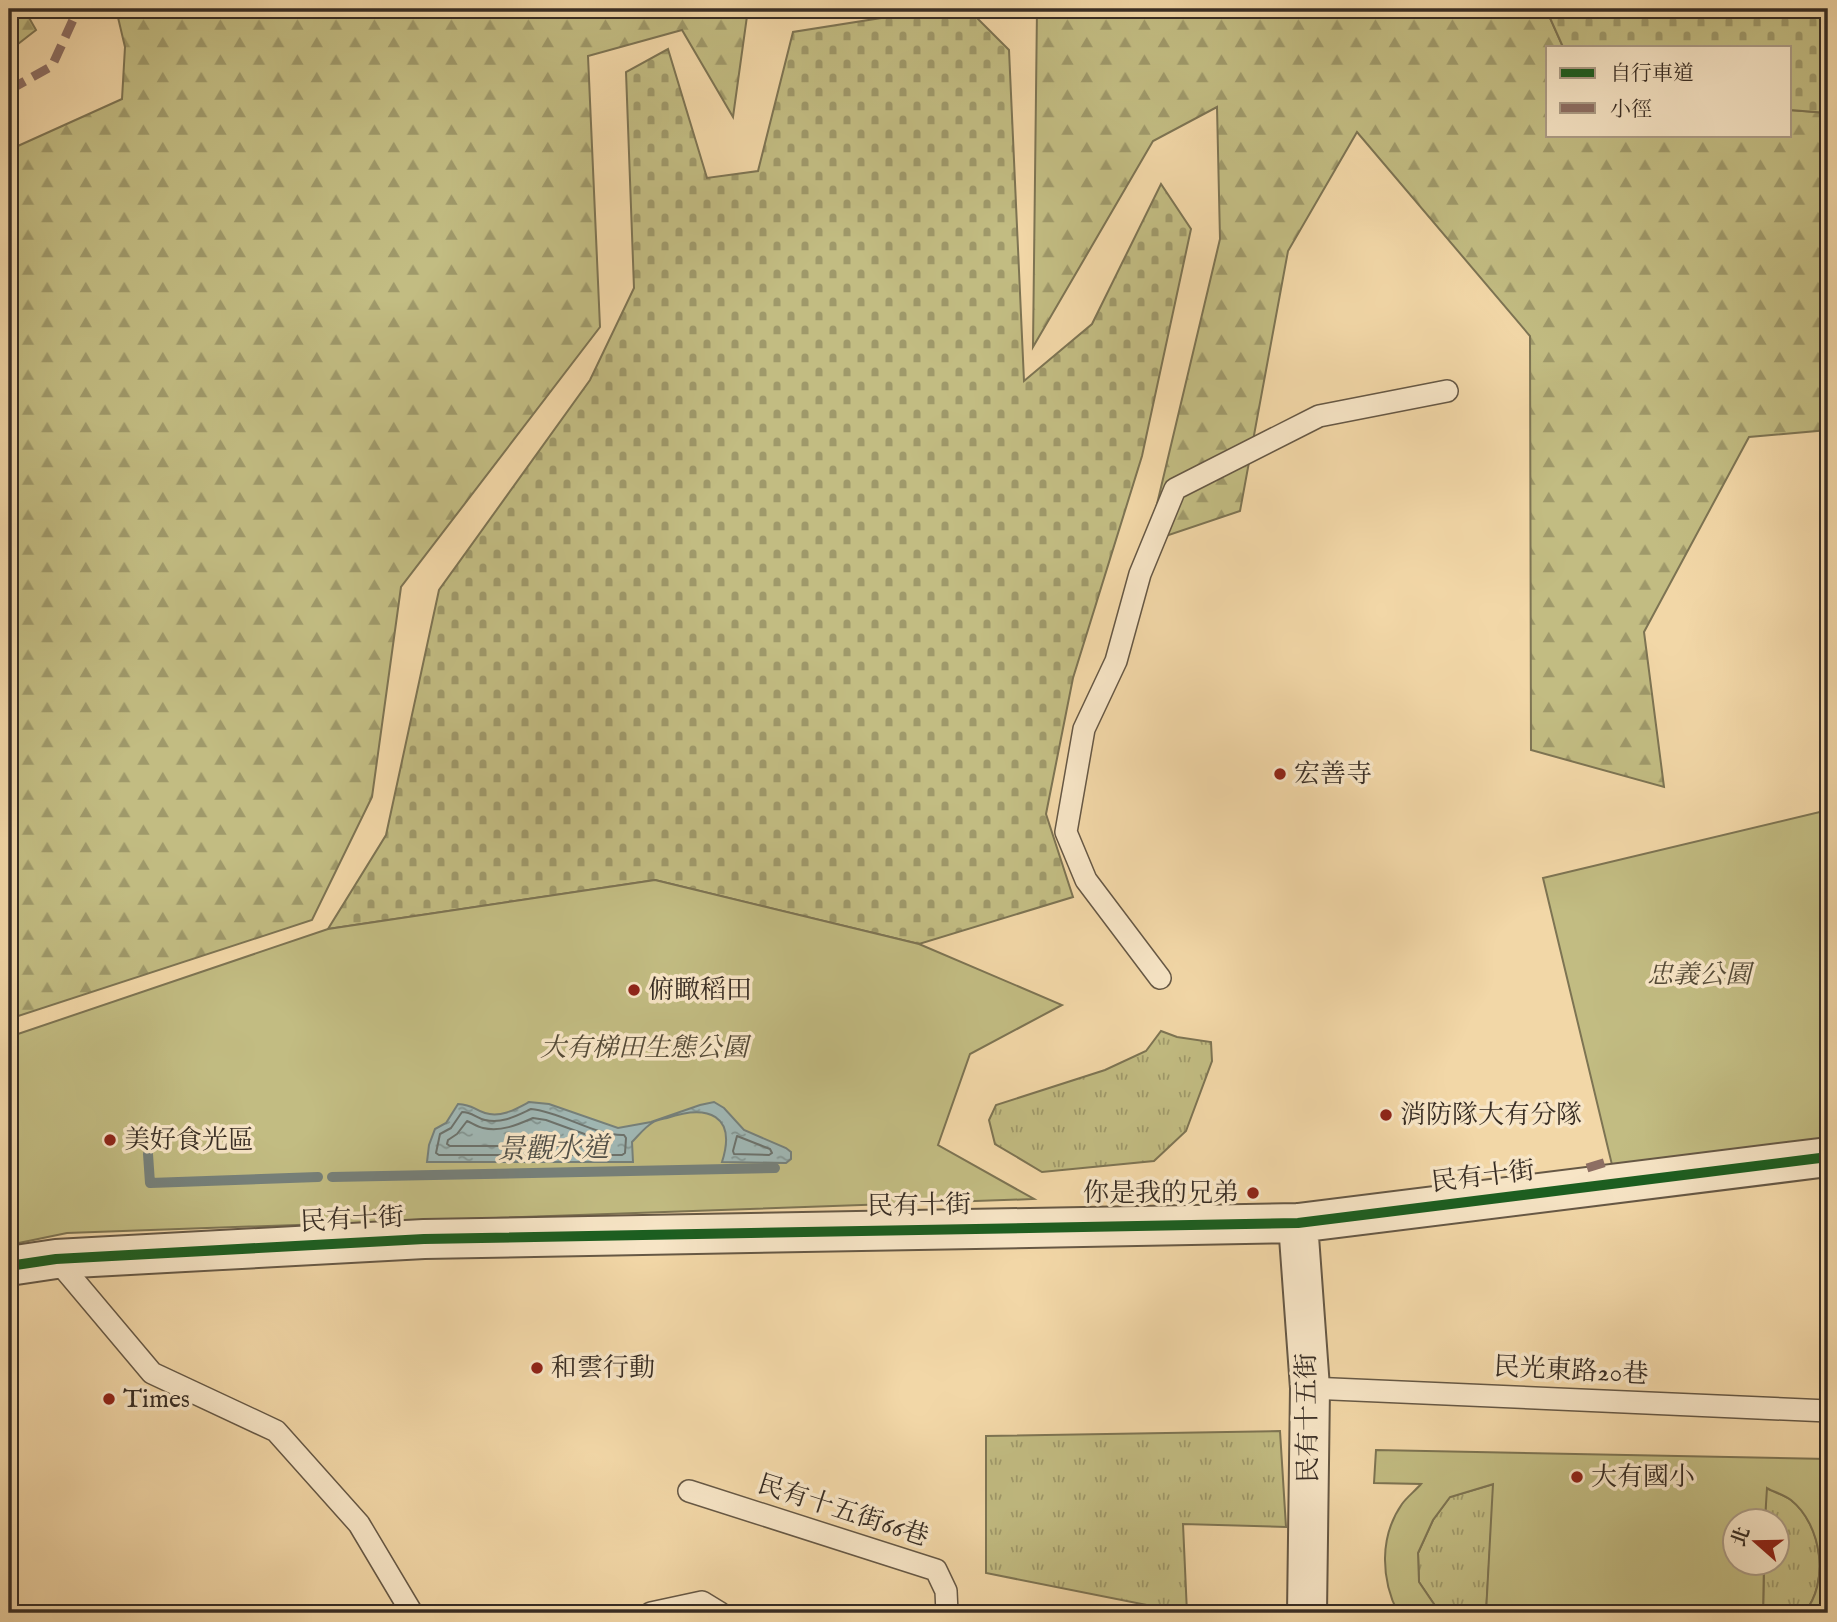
<svg xmlns="http://www.w3.org/2000/svg" width="1837" height="1622" font-family="'IM FELL English','Noto Serif TC',serif">
<defs>
<pattern id="grass-tufts" width="24" height="20" patternUnits="userSpaceOnUse" patternTransform="scale(1.75)"><rect width="24" height="20" fill="#c2bc82"/><path d="M3 7l-1-3M5 7V3M7 7l1-3M15 17l-1-3M17 17v-4M19 17l1-3" fill="none" stroke="#9f996a"/></pattern>
<pattern id="forest-firs" width="22" height="20" patternUnits="userSpaceOnUse" patternTransform="scale(1.75)"><rect width="22" height="20" fill="#c2bc82"/><path d="M5 1l3.5 6h-7zM16 11l3.5 6h-7z" fill="#9f996a"/></pattern>
<pattern id="cemetery-stones" width="16" height="16" patternUnits="userSpaceOnUse" patternTransform="scale(1.75)"><rect width="16" height="16" fill="#c2bc82"/><path d="M2 7V4a2 2 0 0 1 4 0v3zM10 15v-3a2 2 0 0 1 4 0v3z" fill="#9f996a"/></pattern>
<pattern id="water-ripples" width="26" height="14" patternUnits="userSpaceOnUse" patternTransform="scale(1.75)"><rect width="26" height="14" fill="#a0b7b4"/><path d="M2 4q2-2 4 0t4 0M15 11q2-2 4 0t4 0" fill="none" stroke="#839592"/></pattern>
</defs>
<rect width="100%" height="100%" fill="#f2d7a7"/>
<filter id="stains"><feTurbulence type="fractalNoise" baseFrequency=".00286" numOctaves="4"/><feColorMatrix values="0 0 0 0 .2 0 0 0 0 .09 0 0 0 0 .02 0 0 0 .5 -.17"/></filter>
<radialGradient id="worn" r=".72"><stop offset=".6" stop-color="#630" stop-opacity="0"/><stop offset="1" stop-color="#630" stop-opacity=".3"/></radialGradient>
<path fill="url(#grass-tufts)" stroke="#7d7453" stroke-width="2" d="M 1161,1031 L 1177,1037 L 1211,1042 L 1212,1061 L 1186,1131 L 1154,1161 L 1042,1172 L 995,1144 L 989,1120 L 996,1105 L 1105,1070 L 1146,1051 Z
M 1280,1431 L 1286,1527 L 1183,1524 L 1187,1613 L 986,1573 L 986,1436 Z
M 1494,1484 L 1486,1613 L 1440,1613 L 1419,1582 L 1418,1553 L 1433,1520 L 1450,1497 Z
M 1766,1488 C 1774,1492 1784,1495 1791,1500 C 1822,1524 1830,1583 1804,1613 L 1763,1613 L 1764,1563 L 1778,1562 L 1778,1520 L 1765,1520 Z"/>
<path fill="url(#forest-firs)" stroke="#7d7453" stroke-width="2" d="M 9,9 L 24,9 L 36,30 L 9,51 Z
M 116,9 L 748,9 L 733,117 L 682,30 L 588,56 L 600,327 L 401,587 L 372,797 L 312,920 L 9,1019 L 9,150 L 122,99 L 125,47 Z
M 1037,9 L 1546,9 L 1563,47 L 1548,47 L 1548,135 L 1790,135 L 1790,110 L 1828,113 L 1828,430 L 1749,437 L 1644,632 L 1664,787 L 1531,750 L 1530,336 L 1357,132 L 1288,251 L 1240,511 L 1148,542 L 1220,239 L 1217,107 L 1153,141 L 1033,347 Z"/>
<path fill="url(#cemetery-stones)" stroke="#7d7453" stroke-width="2" d="M 938,9 L 968,9 L 1009,50 L 1024,381 L 1092,324 L 1161,184 L 1191,229 L 1142,456 L 1073,678 L 1046,814 L 1073,897 L 919,944 L 655,880 L 328,929 L 386,835 L 439,590 L 590,380 L 634,288 L 626,72 L 668,49 L 707,178 L 758,171 L 793,32 Z
M 1546,9 L 1828,9 L 1828,113 L 1790,110 L 1790,47 L 1563,47 Z"/>
<path fill="#c2bc82" stroke="#7d7453" stroke-width="2" d="M 1828,810 L 1828,1143 L 1613,1169 L 1543,878 Z
M 655,880 L 919,944 L 1062,1005 L 970,1054 L 938,1145 L 1034,1199 L 67,1233 L 9,1245 L 9,1037 L 328,929 Z
M 1376,1450 L 1828,1459 L 1828,1613 L 1804,1613 C 1830,1583 1822,1525 1791,1500 C 1785,1495 1774,1492 1767,1488 L 1765,1520 L 1736,1520 L 1736,1562 L 1764,1563 L 1763,1613 L 1486,1613 L 1493,1484 L 1450,1497 L 1433,1520 L 1418,1553 L 1419,1582 L 1440,1613 L 1398,1613 C 1381,1579 1379,1537 1402,1504 C 1407,1497 1415,1491 1421,1484 L 1374,1483 Z"/>
<path fill="url(#water-ripples)" stroke="#76807a" stroke-width="2" d="M 529,1102 L 549,1104 L 618,1128 L 651,1122 L 700,1105 L 714,1102 L 724,1108 L 744,1130 L 786,1148 L 791,1152 L 791,1159 L 786,1163 L 722,1162 C 737,1115 708,1104 667,1118 C 663,1119 656,1120 652,1123 C 645,1127 638,1136 632,1142 L 633,1162 L 427,1162 L 429,1145 L 435,1129 L 446,1123 L 458,1104 C 474,1105 472,1109 485,1113 C 501,1118 516,1109 529,1102 Z"/>
<g fill="none" stroke-linecap="round" stroke-linejoin="round">
<path stroke="#6c726c" stroke-width="2" d="M 531,1109 C 562,1112 595,1136 624,1135 L 626,1138 L 625,1153 L 622,1155 L 439,1155 L 436,1153 L 440,1134 L 451,1128 L 462,1112 C 472,1112 476,1118 485,1120 C 502,1124 516,1116 531,1109 Z
M 533,1118 L 546,1120 L 601,1140 L 603,1144 L 599,1146 L 450,1146 L 447,1144 L 448,1140 L 457,1134 L 467,1121 C 472,1123 477,1127 483,1128 C 501,1132 517,1125 533,1118 Z
M 737,1136 L 770,1149 L 772,1153 L 769,1155 L 734,1154 L 733,1151 Z"/>
<path stroke="#76807a" stroke-width="10" d="M 148,1154 L 150,1183 L 318,1177
M 332,1177 L 775,1168"/>
<defs>
<path id="lane" d="M 1160,978 L 1086,880 L 1066,832 L 1084,729 L 1116,661 L 1140,574 L 1175,489 L 1319,416 L 1447,391
M 56,1259 L 152,1373 L 276,1431 L 359,1524 L 412,1613
M 1310,1388 L 1828,1411
M 689,1491 L 936,1570 L 946,1591 L 947,1613
M 651,1613 L 702,1602 L 720,1613"/>
<path id="street" d="M 1298,1223 L 1310,1388 L 1307,1613
M 9,1266 L 56,1259 L 424,1239 L 1298,1223 L 1828,1157"/>
</defs>
<use href="#lane" stroke="#665845" stroke-width="24"/>
<use href="#street" stroke="#665845" stroke-width="42"/>
<use href="#lane" stroke="#f7e5c6" stroke-width="21"/>
<use href="#street" stroke="#f7e5c6" stroke-width="38"/>
<path stroke="#8d6e63" stroke-width="9" stroke-dasharray="18 9" stroke-linecap="butt" d="M 9,90 L 52,66 L 78,9
M 1587,1168 L 1610,1161"/>
<defs>
<path id="cycleway" d="M 9,1266 L 56,1259 L 424,1239 L 1298,1223 L 1828,1157"/>
</defs>
<use href="#cycleway" stroke="#f7e5c6" stroke-width="15"/>
<use href="#cycleway" stroke="#1b5e20" stroke-width="10"/>
</g>
<g fill="#8f2418" stroke="#f7e5c6" stroke-width="2.5">
<circle cx="1280" cy="774" r="7"/>
<circle cx="634" cy="990" r="7"/>
<circle cx="1386" cy="1115" r="7"/>
<circle cx="110" cy="1140" r="7"/>
<circle cx="1253" cy="1193" r="7"/>
<circle cx="537" cy="1368" r="7"/>
<circle cx="109" cy="1399" r="7"/>
<circle cx="1577" cy="1477" r="7"/>
</g>
<g text-anchor="middle" dominant-baseline="central" stroke-width="7" stroke-linejoin="round" paint-order="stroke">
<g font-size="26" fill="#382d24" stroke="#f7e5c6" text-anchor="start">
<text x="1294" y="774">宏善寺</text>
<text x="648" y="990">俯瞰稻田</text>
<text x="1400" y="1115">消防隊大有分隊</text>
<text x="124" y="1140">美好食光區</text>
<text x="1239" y="1193" text-anchor="end">你是我的兄弟</text>
<text x="551" y="1368">和雲行動</text>
<text x="123" y="1399">Times</text>
<text x="1591" y="1477">大有國小</text>
</g>
<g font-size="26" font-style="italic" fill="#544a37" stroke="#f7e5c6">
<text x="1699" y="975">忠義公園</text>
<text x="644" y="1048">大有梯田生態公園</text>
</g>
<g font-size="26" fill="#382d24" stroke="#f7e5c6">
<text transform="translate(1483 1177) rotate(-7)">民有十街</text>
<text transform="translate(919 1206) rotate(-1)">民有十街</text>
<text transform="translate(352 1220) rotate(-3)">民有十街</text>
<text transform="translate(1571 1371) rotate(3)">民光東路20巷</text>
<text transform="translate(1308 1418) rotate(-91)">民有十五街</text>
<text transform="translate(843 1511) rotate(18)">民有十五街66巷</text>
</g>
<g font-size="28" font-style="italic" fill="#525048" stroke="#f7e5c6">
<text transform="translate(553 1150) rotate(-1)">景觀水道</text>
</g>
</g>
<rect width="1837" height="1622" fill="none" stroke="#f2d7a7" stroke-width="35"/>
<rect x="10" y="10" width="1816" height="1601" fill="none" stroke="#382d24" stroke-width="3.5"/>
<rect x="18" y="18" width="1802" height="1587" fill="none" stroke="#382d24" stroke-width="2"/>
<rect x="1546" y="46" width="245" height="91" fill="#f7e5c6" stroke="#ab9b85" stroke-width="2"/>
<rect x="1560" y="68" width="35" height="10" fill="#1b5e20" stroke="#ab9b85" stroke-width="2"/>
<text x="1610" y="80" font-size="21" fill="#382d24">自行車道</text>
<rect x="1560" y="103" width="35" height="10" fill="#8d6e63" stroke="#ab9b85" stroke-width="2"/>
<text x="1610" y="116" font-size="21" fill="#382d24">小徑</text>
<g transform="translate(1756 1542) rotate(290)"><circle r="33" fill="#f7e5c6" stroke="#ab9b85" stroke-width="2"/>
<path d="M0-5L12 26L0 18L-12 26Z" fill="#8f2418"/>
<text y="-10" font-size="19" font-weight="bold" text-anchor="middle" fill="#382d24">北</text>
</g>
<rect width="100%" height="100%" filter="url(#stains)"/>
<rect width="100%" height="100%" fill="url(#worn)"/>
</svg>
